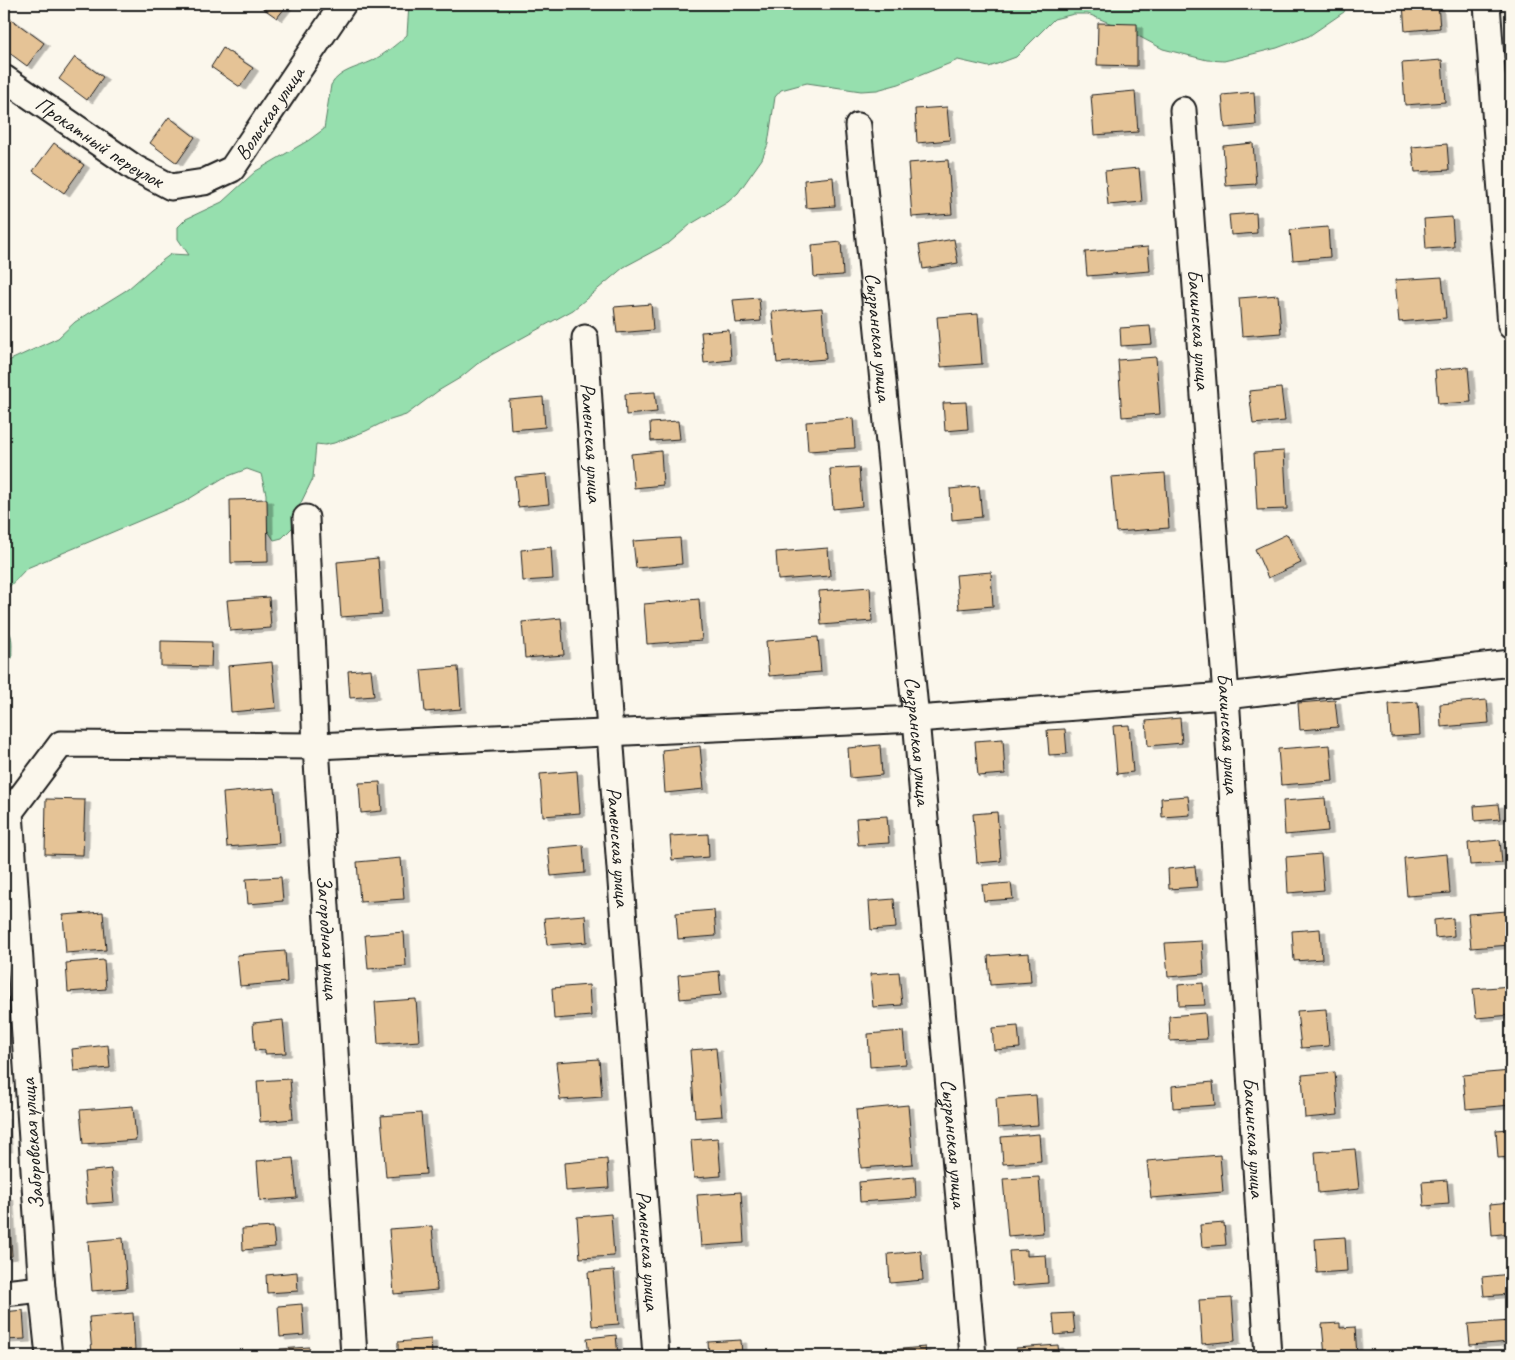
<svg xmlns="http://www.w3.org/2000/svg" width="1515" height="1360" font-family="Caveat,sans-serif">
<defs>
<filter id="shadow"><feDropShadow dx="5.5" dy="3" stdDeviation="0" flood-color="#0004"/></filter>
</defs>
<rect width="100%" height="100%" fill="#fbf7ec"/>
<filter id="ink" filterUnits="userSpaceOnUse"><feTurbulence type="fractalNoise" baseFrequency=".02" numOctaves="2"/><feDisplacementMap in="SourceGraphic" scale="10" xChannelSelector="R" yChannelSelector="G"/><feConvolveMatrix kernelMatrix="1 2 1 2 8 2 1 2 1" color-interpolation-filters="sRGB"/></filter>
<g filter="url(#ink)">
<path fill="#96dfae" stroke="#597e65" d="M 409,4 L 1347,4 L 1344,12 L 1309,36 L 1277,48 L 1224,61 L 1207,60 L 1163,49 L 1121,27 L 1112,24 L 1088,14 L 1074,14 L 1054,19 L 1016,57 L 989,67 L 958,60 L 899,84 L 877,90 L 861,91 L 807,83 L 781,90 L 775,97 L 768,144 L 762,159 L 738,193 L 728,202 L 691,224 L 669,243 L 624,267 L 573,310 L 482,360 L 460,378 L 438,391 L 406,415 L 384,422 L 366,431 L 334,443 L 325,445 L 316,444 L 313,478 L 296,513 L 293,527 L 282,538 L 274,540 L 266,528 L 266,494 L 261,474 L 247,469 L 223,478 L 184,502 L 27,568 L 4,592 L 4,363 L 58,338 L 75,322 L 128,289 L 151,269 L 171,254 L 189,255 L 178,239 L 178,227 L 186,219 L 222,202 L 256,171 L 309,140 L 324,129 L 331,85 C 340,70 357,68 372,61 C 385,54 396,45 407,35 Z
M 4,627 C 15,633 11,647 12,658 L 4,666 Z"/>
<path fill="#e5c396" stroke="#1c1c1c" filter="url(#shadow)" d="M 257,4 L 288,4 L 277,18 Z
M 1403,4 L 1438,4 L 1440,28 L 1405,31 Z
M 11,19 L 44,43 L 27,66 L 4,49 L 4,28 Z
M 1098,23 L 1137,24 L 1137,66 L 1097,65 Z
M 223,48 L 253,68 L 240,87 L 211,67 Z
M 75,57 L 103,77 L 87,100 L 59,79 Z
M 1442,60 L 1445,102 L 1405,105 L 1402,63 Z
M 1135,91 L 1138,132 L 1094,135 L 1091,95 Z
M 1254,92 L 1256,125 L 1225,128 L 1222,95 Z
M 947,107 L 950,140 L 917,143 L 915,109 Z
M 169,117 L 195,137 L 177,163 L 150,143 Z
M 54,143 L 84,165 L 64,193 L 33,171 Z
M 1253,143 L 1256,184 L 1226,186 L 1223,146 Z
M 1447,144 L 1449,170 L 1415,172 L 1412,147 Z
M 948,160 L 952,214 L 912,217 L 908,163 Z
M 1139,168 L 1142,202 L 1108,205 L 1105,171 Z
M 833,177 L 835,206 L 806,208 L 804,180 Z
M 1256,213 L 1257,233 L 1231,235 L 1229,215 Z
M 1452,217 L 1454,247 L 1426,249 L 1424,219 Z
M 1328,227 L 1330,257 L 1293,260 L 1290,230 Z
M 954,239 L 958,263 L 923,269 L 919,245 Z
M 841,242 L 843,275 L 814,277 L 812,245 Z
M 1148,247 L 1150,271 L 1087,276 L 1085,252 Z
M 1442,277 L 1446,318 L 1399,322 L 1395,280 Z
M 1278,295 L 1281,333 L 1242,336 L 1239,298 Z
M 759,298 L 761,321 L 736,323 L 733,300 Z
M 651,304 L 653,330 L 617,333 L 614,307 Z
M 822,308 L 826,359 L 777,363 L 772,312 Z
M 978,314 L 982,364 L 941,367 L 937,317 Z
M 1150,326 L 1152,344 L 1121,346 L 1120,328 Z
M 729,330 L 731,360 L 704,363 L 701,332 Z
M 1156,357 L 1160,414 L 1122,417 L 1118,360 Z
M 1468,367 L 1471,402 L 1438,404 L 1435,370 Z
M 1281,388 L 1285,421 L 1253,424 L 1249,391 Z
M 655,392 L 657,412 L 626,415 L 625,394 Z
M 543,397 L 545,427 L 511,430 L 509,400 Z
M 966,402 L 968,429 L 945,431 L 943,403 Z
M 853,418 L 855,448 L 808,451 L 806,422 Z
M 678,421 L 680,439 L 651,441 L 650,423 Z
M 661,451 L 663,485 L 634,488 L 631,454 Z
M 1284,451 L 1287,509 L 1257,510 L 1254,453 Z
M 859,467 L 862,506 L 833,509 L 830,469 Z
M 1165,473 L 1169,528 L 1116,532 L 1111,477 Z
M 546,474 L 549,504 L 518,507 L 515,477 Z
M 979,486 L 982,517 L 952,520 L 950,489 Z
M 267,499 L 268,562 L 231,563 L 230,500 Z
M 1287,534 L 1301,563 L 1268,578 L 1255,549 Z
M 680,538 L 682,564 L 636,568 L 633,541 Z
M 551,547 L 553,579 L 523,581 L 521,550 Z
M 828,548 L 830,576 L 778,580 L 776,552 Z
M 378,558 L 382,614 L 341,617 L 337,562 Z
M 991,572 L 993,606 L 959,609 L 956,575 Z
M 870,587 L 872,621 L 821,625 L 819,591 Z
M 269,597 L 271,628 L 230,631 L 227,600 Z
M 699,599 L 702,640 L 647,644 L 644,604 Z
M 561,618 L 564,655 L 525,658 L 522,622 Z
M 818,637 L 821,672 L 769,676 L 766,641 Z
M 161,641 L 212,642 L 211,667 L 161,666 Z
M 272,662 L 276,708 L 231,712 L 228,666 Z
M 458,667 L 461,709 L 425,712 L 421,670 Z
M 371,669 L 374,696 L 350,698 L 348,671 Z
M 1335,700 L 1338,727 L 1300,730 L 1298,703 Z
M 1487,700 L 1489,723 L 1441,727 L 1440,704 Z
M 1418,702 L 1420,735 L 1391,737 L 1389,704 Z
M 1180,718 L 1182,743 L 1148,746 L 1146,721 Z
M 1129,725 L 1133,772 L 1117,774 L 1113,726 Z
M 1065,729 L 1067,754 L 1049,755 L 1047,730 Z
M 1003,739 L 1005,774 L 978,776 L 975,741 Z
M 880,745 L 882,775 L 850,778 L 848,748 Z
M 1330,745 L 1333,781 L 1281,785 L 1278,749 Z
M 700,746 L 704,789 L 665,793 L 662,750 Z
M 577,771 L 580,813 L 543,816 L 540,774 Z
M 380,782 L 382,811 L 361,813 L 359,783 Z
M 275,788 L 279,843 L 227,847 L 223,793 Z
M 1188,796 L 1190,815 L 1162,817 L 1161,798 Z
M 1325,798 L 1328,831 L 1285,835 L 1283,801 Z
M 46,799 L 85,800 L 83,855 L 45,854 Z
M 1498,804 L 1500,819 L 1475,821 L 1474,806 Z
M 997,812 L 1001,861 L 977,863 L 973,814 Z
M 887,816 L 889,843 L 858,845 L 856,818 Z
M 708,834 L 709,857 L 672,860 L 670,836 Z
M 1500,840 L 1502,863 L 1470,865 L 1468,843 Z
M 583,845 L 585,873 L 551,876 L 548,848 Z
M 1321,854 L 1324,890 L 1288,893 L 1286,857 Z
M 1447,854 L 1450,893 L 1407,896 L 1404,858 Z
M 401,858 L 404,899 L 360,902 L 357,862 Z
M 1195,866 L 1197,887 L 1169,889 L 1168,869 Z
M 281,877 L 283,901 L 248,904 L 246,879 Z
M 1011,883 L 1013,899 L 984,901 L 982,885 Z
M 894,899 L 896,928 L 871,930 L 869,901 Z
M 714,910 L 716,936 L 678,939 L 676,913 Z
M 1507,911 L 1510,945 L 1471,948 L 1468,914 Z
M 103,912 L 106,950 L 66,953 L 63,915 Z
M 585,915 L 587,942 L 547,945 L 544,918 Z
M 1453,918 L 1454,936 L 1435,938 L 1434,920 Z
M 1320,929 L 1322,959 L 1294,961 L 1292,931 Z
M 404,932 L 406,966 L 368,969 L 365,935 Z
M 1202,941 L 1204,974 L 1168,977 L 1165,943 Z
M 285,951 L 287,982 L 240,986 L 237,955 Z
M 1029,953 L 1031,982 L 990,985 L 988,956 Z
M 104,960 L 106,989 L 68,992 L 66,963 Z
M 719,971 L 721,995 L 680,999 L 678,975 Z
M 899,972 L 902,1005 L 873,1007 L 870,974 Z
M 1203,983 L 1205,1005 L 1179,1006 L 1178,985 Z
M 589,985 L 591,1016 L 554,1019 L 552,988 Z
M 1511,986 L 1511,1015 L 1476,1018 L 1473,989 Z
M 416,999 L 419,1041 L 378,1044 L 375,1002 Z
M 1326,1009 L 1329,1046 L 1301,1048 L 1297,1011 Z
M 1205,1013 L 1207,1039 L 1170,1041 L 1169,1016 Z
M 283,1020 L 286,1053 L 265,1054 L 265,1050 L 255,1051 L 253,1023 Z
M 1018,1026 L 1020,1048 L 994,1050 L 992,1028 Z
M 903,1031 L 906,1064 L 870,1067 L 868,1034 Z
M 108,1045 L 110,1068 L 74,1071 L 72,1049 Z
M 716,1048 L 722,1116 L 695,1118 L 690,1050 Z
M 599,1059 L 602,1097 L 560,1100 L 556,1062 Z
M 1511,1071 L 1511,1105 L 1466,1109 L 1463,1075 Z
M 1335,1072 L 1338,1115 L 1305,1118 L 1302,1075 Z
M 290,1079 L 293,1119 L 260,1122 L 257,1081 Z
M 1213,1082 L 1215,1105 L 1173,1108 L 1172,1086 Z
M 1036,1095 L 1038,1125 L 998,1128 L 996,1098 Z
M 908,1105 L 913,1164 L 861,1168 L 856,1110 Z
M 133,1106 L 136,1140 L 83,1144 L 80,1110 Z
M 421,1113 L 426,1174 L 386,1177 L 381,1116 Z
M 4,1116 L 7,1149 L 4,1149 Z
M 1511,1129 L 1511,1157 L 1498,1158 L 1496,1130 Z
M 1039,1134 L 1041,1161 L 1003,1164 L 1001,1137 Z
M 718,1138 L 721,1176 L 694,1178 L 691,1140 Z
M 1355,1149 L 1359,1189 L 1318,1193 L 1315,1152 Z
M 1220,1155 L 1223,1192 L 1151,1198 L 1147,1161 Z
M 293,1158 L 297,1198 L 260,1201 L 257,1161 Z
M 607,1159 L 609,1188 L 566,1191 L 564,1163 Z
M 111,1169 L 114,1202 L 87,1204 L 84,1172 Z
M 915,1177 L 916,1198 L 860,1202 L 859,1182 Z
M 1039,1177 L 1043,1233 L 1008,1236 L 1003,1179 Z
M 1447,1180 L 1449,1204 L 1424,1206 L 1422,1182 Z
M 741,1192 L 744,1243 L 701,1246 L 697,1195 Z
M 8,1197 L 12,1256 L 4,1257 L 4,1198 Z
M 1511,1202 L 1511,1233 L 1492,1235 L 1490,1204 Z
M 611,1214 L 614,1256 L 580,1258 L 577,1217 Z
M 1224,1223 L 1226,1245 L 1202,1247 L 1200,1225 Z
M 432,1226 L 437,1290 L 394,1294 L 389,1229 Z
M 273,1227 L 275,1247 L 243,1250 L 242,1229 Z
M 1345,1237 L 1347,1271 L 1317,1273 L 1315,1239 Z
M 123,1238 L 127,1288 L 92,1291 L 88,1241 Z
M 1027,1250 L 1027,1256 L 1046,1255 L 1048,1283 L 1012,1286 L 1009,1251 Z
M 921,1251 L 923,1280 L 890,1283 L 888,1254 Z
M 614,1270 L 619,1324 L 592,1326 L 588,1272 Z
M 297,1272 L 298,1291 L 267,1293 L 266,1275 Z
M 1511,1274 L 1511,1294 L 1484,1296 L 1482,1277 Z
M 1232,1298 L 1235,1341 L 1202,1344 L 1199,1300 Z
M 302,1304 L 304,1335 L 280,1337 L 278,1306 Z
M 23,1310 L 25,1339 L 4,1340 L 4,1312 Z
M 133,1313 L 135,1350 L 92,1354 L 89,1317 Z
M 1073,1313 L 1075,1333 L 1055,1335 L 1053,1314 Z
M 1511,1321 L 1511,1342 L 1470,1345 L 1468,1324 Z
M 1340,1323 L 1340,1328 L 1355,1327 L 1357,1356 L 1325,1356 L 1322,1324 Z
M 616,1335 L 618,1356 L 589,1356 L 587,1338 Z
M 431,1339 L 432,1356 L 398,1356 L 398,1342 Z
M 741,1340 L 742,1356 L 709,1356 L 708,1342 Z
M 1058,1345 L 1059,1356 L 1017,1356 L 1016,1348 Z
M 309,1347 L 310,1356 L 280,1356 L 280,1349 Z
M 925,1347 L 926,1356 L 891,1356 L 891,1350 Z
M 1511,1353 L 1511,1356 L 1485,1356 L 1485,1355 Z"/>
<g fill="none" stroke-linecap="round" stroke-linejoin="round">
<defs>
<g id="street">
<path d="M 1487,4 L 1511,326"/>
<path id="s1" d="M 4,78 L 135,168 L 171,187 L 204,182 L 232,169 L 343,4"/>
<path id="s2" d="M 1183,110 L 1226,696 L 1268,1356"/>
<path id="s3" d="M 858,126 L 916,719 L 973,1356"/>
<path id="s4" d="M 585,338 L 610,733 L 656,1356"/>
<path id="s5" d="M 306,518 L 316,746 L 354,1356"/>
<path d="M 4,1293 L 42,1289"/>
<path d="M 49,1356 L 42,1289 L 10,812 L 61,744 L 316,746 L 916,719 L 1226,696 L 1511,663"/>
</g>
</defs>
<use href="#street" stroke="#1c1c1c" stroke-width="29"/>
<use href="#street" stroke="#fbf7ec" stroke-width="25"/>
</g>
</g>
<g text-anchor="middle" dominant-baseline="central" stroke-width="4" stroke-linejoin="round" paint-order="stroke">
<g font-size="21" fill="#1c1c1c" stroke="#fbf7ec">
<text stroke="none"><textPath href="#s1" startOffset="331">Вольская улица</textPath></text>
<text stroke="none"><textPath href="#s1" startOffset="115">Прокатный переулок</textPath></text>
<text stroke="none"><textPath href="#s2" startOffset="220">Бакинская улица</textPath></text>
<text stroke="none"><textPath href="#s3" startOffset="212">Сызранская улица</textPath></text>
<text stroke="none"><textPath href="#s4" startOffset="105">Раменская улица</textPath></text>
<text stroke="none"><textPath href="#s2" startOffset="625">Бакинская улица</textPath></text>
<text stroke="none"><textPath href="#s3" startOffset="618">Сызранская улица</textPath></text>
<text stroke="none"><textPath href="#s4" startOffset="510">Раменская улица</textPath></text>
<text stroke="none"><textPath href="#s5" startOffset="420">Загородная улица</textPath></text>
<text stroke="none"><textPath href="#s2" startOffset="1030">Бакинская улица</textPath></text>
<text transform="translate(32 1144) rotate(-94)">Заборовская улица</text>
<text stroke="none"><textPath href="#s3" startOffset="1022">Сызранская улица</textPath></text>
<text stroke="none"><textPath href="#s4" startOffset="915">Раменская улица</textPath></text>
</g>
</g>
<rect width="1515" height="1360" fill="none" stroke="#fbf7ec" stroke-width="20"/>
<rect x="10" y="10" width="1495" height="1340" fill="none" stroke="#1c1c1c" stroke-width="2" filter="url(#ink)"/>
</svg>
